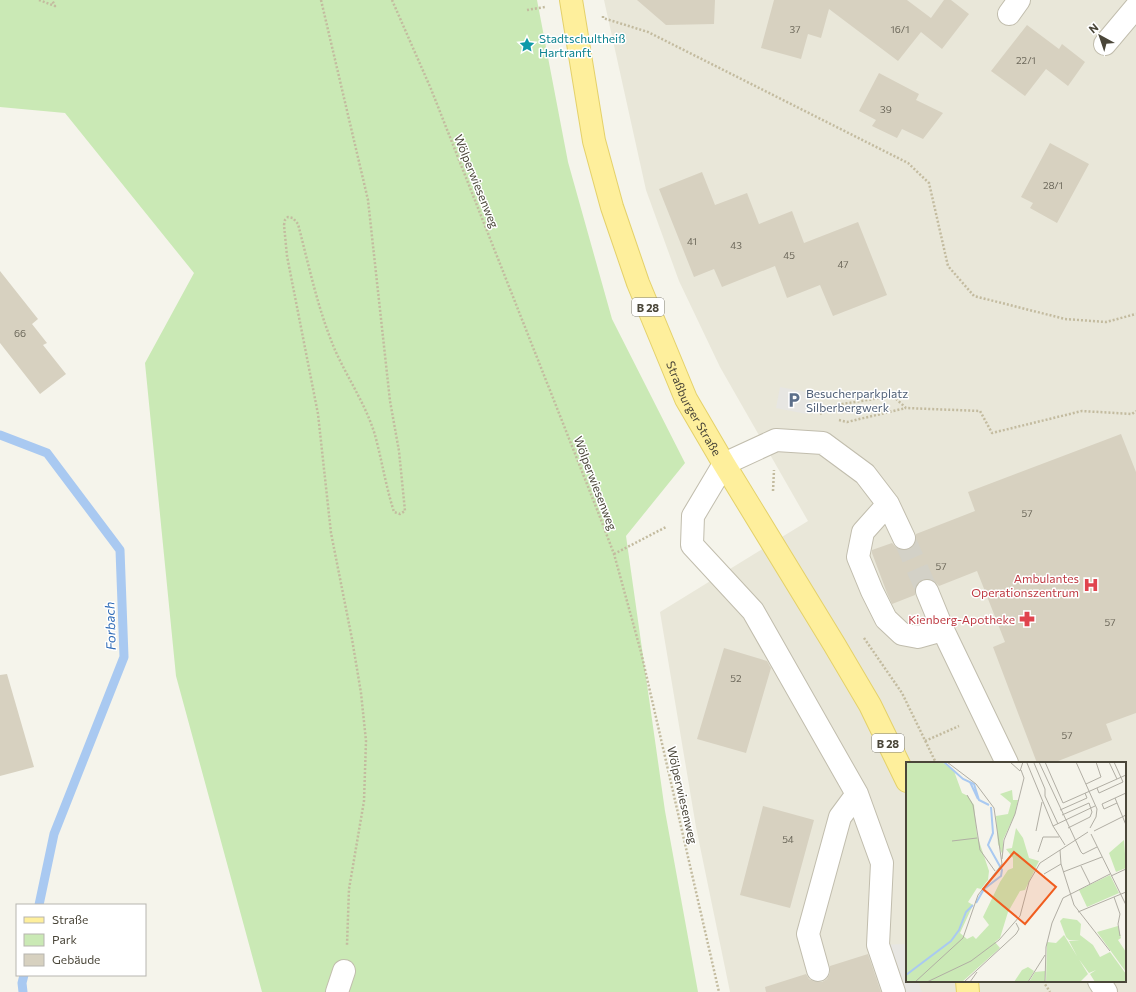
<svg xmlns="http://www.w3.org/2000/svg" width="1136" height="992" font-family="Commissioner,sans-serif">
<rect width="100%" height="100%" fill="#f5f4eb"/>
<path fill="#e9e7d9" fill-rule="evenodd" d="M 604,0 L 1136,0 L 1136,992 L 730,992 L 696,827 L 660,612 L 808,521 L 720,367 L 679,281 L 646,190 ZM 907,763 L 1125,763 L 1125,981 L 907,981 Z"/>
<path fill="#cae9b5" d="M 0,0 L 537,0 L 568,162 L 612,319 L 685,463 L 626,536 L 665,811 L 698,992 L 262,992 L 176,676 L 145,363 L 194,273 L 65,113 L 0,107 Z"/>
<path fill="#e7e6e2" d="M 780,387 L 811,393 L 807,414 L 776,408 Z
M 905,944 L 907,950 L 907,981 L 918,981 L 922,992 L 894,992 L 878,945 Z"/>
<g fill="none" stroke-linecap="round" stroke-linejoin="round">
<path stroke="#a9c9f1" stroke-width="9" d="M 0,435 L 47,453 L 120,550 L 124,657 L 54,834 L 39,905
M 23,992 L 22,983 L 24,975"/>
</g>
<path fill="#d7d1c0" d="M 637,0 L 715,0 L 714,24 L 666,25 Z
M 774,0 L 907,0 L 931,18 L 944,0 L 951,0 L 969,14 L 942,49 L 921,32 L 898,61 L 829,9 L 821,38 L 808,34 L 801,59 L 761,48 Z
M 1027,25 L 1059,49 L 1062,44 L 1085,62 L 1068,86 L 1046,69 L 1025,96 L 991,71 Z
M 879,73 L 919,94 L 916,100 L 943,113 L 923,139 L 902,129 L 897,138 L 872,126 L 876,120 L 859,111 Z
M 1050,143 L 1089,164 L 1057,223 L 1030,208 L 1033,203 L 1021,197 Z
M 702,172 L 715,205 L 747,193 L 759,224 L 792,211 L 804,243 L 858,222 L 887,295 L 833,316 L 820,285 L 787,298 L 775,266 L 722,287 L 714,269 L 694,277 L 659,189 Z
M 0,271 L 38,319 L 32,324 L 47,343 L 43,345 L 66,374 L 40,394 L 0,343 Z
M 1121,434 L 1136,472 L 1136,713 L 1106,724 L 1112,740 L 1053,763 L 1037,763 L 993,647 L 1005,642 L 977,571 L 939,586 L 934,581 L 928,579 L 923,579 L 917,584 L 915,590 L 915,595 L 892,604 L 887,593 L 872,553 L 872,550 L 892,543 L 897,548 L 903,550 L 909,549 L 914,545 L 916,539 L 916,534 L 975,511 L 968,492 Z
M 724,648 L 767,661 L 771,668 L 746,753 L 697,739 Z
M 7,674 L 34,767 L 0,776 L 0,675 Z
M 763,806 L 814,820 L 790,908 L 740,895 Z
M 868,954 L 881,992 L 766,992 L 765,987 L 806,974 L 809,979 L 815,982 L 822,982 L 827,979 L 830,973 L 830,966 Z"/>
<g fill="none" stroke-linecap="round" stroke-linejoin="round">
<path stroke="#d3d1c7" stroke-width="22" stroke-dasharray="22 11" stroke-linecap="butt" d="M 904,538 L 927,591"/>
<defs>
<path id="minor" d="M 1009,14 L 1019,0
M 1105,44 L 1136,7
M 888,504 L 863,532 L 858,557 L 872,591 L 886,619 L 902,634 L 918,637 L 943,630
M 927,591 L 943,630 L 1007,763
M 818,970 L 808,934 L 840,817 L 857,794
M 1099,981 L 1106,992
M 337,992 L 344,971
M 894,992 L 878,945 L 882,863 L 857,794 L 753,611 L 692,545 L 693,516 L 724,464 L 776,440 L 823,443 L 865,474 L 888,504 L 904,538"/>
<g id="major">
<path id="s1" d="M 571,0 L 594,141 L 612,207 L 638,283 L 686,399 L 724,464 L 834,644 L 870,705 L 907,781"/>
<path d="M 967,981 L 968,992"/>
</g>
</defs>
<use href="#minor" stroke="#c1bdad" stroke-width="24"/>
<use href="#major" stroke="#e4d16a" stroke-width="24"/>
<path stroke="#c3bb9f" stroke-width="2.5" stroke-dasharray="2 2" stroke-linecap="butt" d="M 39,0 L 55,6 L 52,0
M 321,0 L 368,200 L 390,401 L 399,451 L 405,511 L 400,514 L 394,512 C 386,487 382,461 375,435 C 366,405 348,379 335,350 C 318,310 309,266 298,224 L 293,218 L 288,217 L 285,220 L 284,225 L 287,256 L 318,414 L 331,533 L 352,639 L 361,693 L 366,741 L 364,801 L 349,889 L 347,945
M 392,0 L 431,89 L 598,512 L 614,554 L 641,652 L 719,992
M 527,10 L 545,7
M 603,16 L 603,18 L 648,32 L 908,163 L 929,183 L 948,266 L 974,296 L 1065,319 L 1106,322 L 1136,314
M 820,414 L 836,405 L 893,396 L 906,408 L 980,411 L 992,433 L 1082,411 L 1132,414 L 1136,411
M 839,420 L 847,422 L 906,408
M 773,491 L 774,470
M 614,554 L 666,527
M 864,638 L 902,693 L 936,763
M 925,741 L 959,726
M 1043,981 L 1050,992"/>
<use href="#minor" stroke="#fff" stroke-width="22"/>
<use href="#major" stroke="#feef9c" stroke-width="22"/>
</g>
<defs>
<symbol id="sight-bare" viewBox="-9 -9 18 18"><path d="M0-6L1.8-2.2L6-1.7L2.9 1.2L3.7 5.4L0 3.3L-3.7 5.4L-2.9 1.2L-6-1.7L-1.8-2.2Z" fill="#0f9aa8" stroke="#fff" stroke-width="2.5" paint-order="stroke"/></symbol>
<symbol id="parking-bare" viewBox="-9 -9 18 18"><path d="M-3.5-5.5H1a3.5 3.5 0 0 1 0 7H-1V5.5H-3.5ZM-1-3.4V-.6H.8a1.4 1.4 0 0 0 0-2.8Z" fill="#5c6f8a" stroke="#fff" stroke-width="2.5" paint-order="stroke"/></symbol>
<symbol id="hospital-bare" viewBox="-9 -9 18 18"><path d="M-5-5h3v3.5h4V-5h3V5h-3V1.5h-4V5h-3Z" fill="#e0444e" stroke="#fff" stroke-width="2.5" paint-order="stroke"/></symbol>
<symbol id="pharmacy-bare" viewBox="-9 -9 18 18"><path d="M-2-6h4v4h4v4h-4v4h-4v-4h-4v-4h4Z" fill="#e0444e" stroke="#fff" stroke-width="2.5" paint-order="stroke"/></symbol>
</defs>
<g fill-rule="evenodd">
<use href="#sight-bare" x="516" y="34" width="22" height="22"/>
<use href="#parking-bare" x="783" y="389" width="22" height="22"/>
<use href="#hospital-bare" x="1080" y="574" width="22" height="22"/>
<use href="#pharmacy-bare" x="1016" y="608" width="22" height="22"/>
</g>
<g text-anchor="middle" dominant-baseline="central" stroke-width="3" stroke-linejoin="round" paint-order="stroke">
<g font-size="10" fill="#6d695b">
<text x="795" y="29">37</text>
<text x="900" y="29">16/1</text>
<text x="1026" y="60">22/1</text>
<text x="886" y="109">39</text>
<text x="1053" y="185">28/1</text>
<text x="692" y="241">41</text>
<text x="736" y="245">43</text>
<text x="789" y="255">45</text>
<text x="843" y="264">47</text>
<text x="20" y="333">66</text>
<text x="1027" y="513">57</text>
<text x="941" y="566">57</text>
<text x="1110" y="622">57</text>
<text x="736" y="678">52</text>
<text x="1067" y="735">57</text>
<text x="788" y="839">54</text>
</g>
<g fill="#fff" stroke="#807e74" stroke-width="1">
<rect x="632" y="298" width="32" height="18" rx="3"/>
<rect x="872" y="734" width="32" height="18" rx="3"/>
</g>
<g font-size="11" font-weight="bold" fill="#4a4639">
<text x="648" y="307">B 28</text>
<text x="888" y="743">B 28</text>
</g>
<g font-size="12" fill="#0d838f" stroke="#fff" text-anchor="start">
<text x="539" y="38">Stadtschultheiß<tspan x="539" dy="14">Hartranft</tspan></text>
</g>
<g font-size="12" fill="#4a4639" stroke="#fff">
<text transform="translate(477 181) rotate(68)">Wölperwiesenweg</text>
<text stroke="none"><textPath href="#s1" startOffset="429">Straßburger Straße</textPath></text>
<text transform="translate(596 483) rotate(69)">Wölperwiesenweg</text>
<text transform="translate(683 795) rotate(77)">Wölperwiesenweg</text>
</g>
<g font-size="12" fill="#4e5e75" stroke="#fff" text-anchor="start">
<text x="806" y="393">Besucherparkplatz<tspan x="806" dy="14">Silberbergwerk</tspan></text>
</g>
<g font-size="12" fill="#be3a42" stroke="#fff" text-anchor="end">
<text x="1079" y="578">Ambulantes<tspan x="1079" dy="14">Operationszentrum</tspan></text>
<text x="1015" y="619">Kienberg-Apotheke</text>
</g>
<g font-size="13" font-style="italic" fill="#306cb7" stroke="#fff">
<text transform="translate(110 626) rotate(-92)">Forbach</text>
</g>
</g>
<g transform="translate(906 762)">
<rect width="220" height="220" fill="#f5f4eb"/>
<path d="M 0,0 L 36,0 L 48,9 L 56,31 L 62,34 L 68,43 L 71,73 L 83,109 L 82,118 L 75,127 L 71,126 L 62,140 L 67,143 L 54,171 L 61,177 L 67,174 L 70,177 L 83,163 L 77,155 L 94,120 L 102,108 L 107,106 L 107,96 L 100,87 L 106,86 L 110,66 L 117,76 L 123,96 L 133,99 L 119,128 L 114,129 L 102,150 L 94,176 L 89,180 L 94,186 L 56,220 L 0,220 ZM 106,28 L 107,38 L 112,38 L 109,52 L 97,78 L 97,94 L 92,82 L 90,54 L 102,52 L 105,41 L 94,32 ZM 218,78 L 220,106 L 210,110 L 203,91 ZM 204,113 L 213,131 L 181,145 L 173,128 ZM 157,156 L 171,158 L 175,162 L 174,173 L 187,183 L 194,195 L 204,190 L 220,212 L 220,220 L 189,220 L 184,212 L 190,208 L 183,211 L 172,196 L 163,179 L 174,178 L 163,178 L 160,175 L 154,159 ZM 212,164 L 215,176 L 212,178 L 220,190 L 220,210 L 191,170 ZM 158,173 L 182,212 L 174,220 L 140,220 L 141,180 L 150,181 ZM 122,205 L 128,209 L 122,220 L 108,220 L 116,208 ZM 139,209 L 139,220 L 123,220 L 129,210 Z" fill="#cae9b5"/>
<path fill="none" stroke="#a9c9f1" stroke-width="2" d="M 38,0 L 57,17 L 68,22 L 73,38 L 83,43M 64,20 L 72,37M 70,141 L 78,127 L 95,114 L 96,108 L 82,83 L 87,71 L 85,45M 0,213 L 45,179 L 53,168 L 60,150 L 67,143"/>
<path fill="none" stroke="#b1aea4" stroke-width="1" d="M 104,0 L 114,9 L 117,0M 133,0 L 175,90 L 177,92 L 191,85M 139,0 L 157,41 L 220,13M 170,0 L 191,47 L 190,55 L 184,66M 203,0 L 211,17M 121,1 L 147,64 L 159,83M 128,1 L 139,27 L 139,34 L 152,62M 180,22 L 195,15 L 190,0M 191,26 L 193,31 L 217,20 L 208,0M 61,33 L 67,43 L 74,88 L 89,109M 209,36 L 220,63M 211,41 L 198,47 L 196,42 L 220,31M 154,48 L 181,36 L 179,31M 156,53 L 183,41M 147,64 L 189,44M 162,66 L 184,55 L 186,50 L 183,41M 130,69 L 136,40M 188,69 L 220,53M 185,72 L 220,143M 46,79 L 71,76M 154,88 L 155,102 L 168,143 L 204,189M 132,90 L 137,75 L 153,75M 96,97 L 98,78 L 109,52 L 118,16 L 115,8M 175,104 L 184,122M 157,110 L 196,95M 138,112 L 155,102M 205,114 L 220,107M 208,135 L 214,152 L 212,162 L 214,174M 172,150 L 220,130M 9,220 L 57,176 L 72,133 L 96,102 L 88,46 L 70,22 L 41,0M 21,220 L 65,199 L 93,178 L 114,154 L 123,120 L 134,101 L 182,70M 58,220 L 110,172 L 113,167 L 110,161M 64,220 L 71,210M 122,220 L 139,193M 139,220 L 140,185 L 146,161 L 157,136 L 204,112"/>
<path fill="#f05d1f" fill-opacity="0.15" stroke="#f05d1f" stroke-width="2" d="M 108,90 L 150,125 L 119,162 L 77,127 Z"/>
<rect width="220" height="220" fill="none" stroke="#4a4639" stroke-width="2"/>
</g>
<rect x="16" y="904" width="130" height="72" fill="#ffffff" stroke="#b7b5b0"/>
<rect x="24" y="917" width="20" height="6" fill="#feef9c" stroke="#b7b5b0"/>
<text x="52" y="924" font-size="12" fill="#4a4639">Straße</text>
<rect x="24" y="934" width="20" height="12" fill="#cae9b5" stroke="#b7b5b0"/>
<text x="52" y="944" font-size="12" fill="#4a4639">Park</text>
<rect x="24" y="954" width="20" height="12" fill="#d7d1c0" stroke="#b7b5b0"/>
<text x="52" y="964" font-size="12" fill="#4a4639">Gebäude</text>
<g transform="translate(1100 36) rotate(320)" stroke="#ffffff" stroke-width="3" paint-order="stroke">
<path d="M0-3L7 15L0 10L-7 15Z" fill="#4a4639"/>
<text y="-6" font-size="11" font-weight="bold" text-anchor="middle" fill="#4a4639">N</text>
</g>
</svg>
